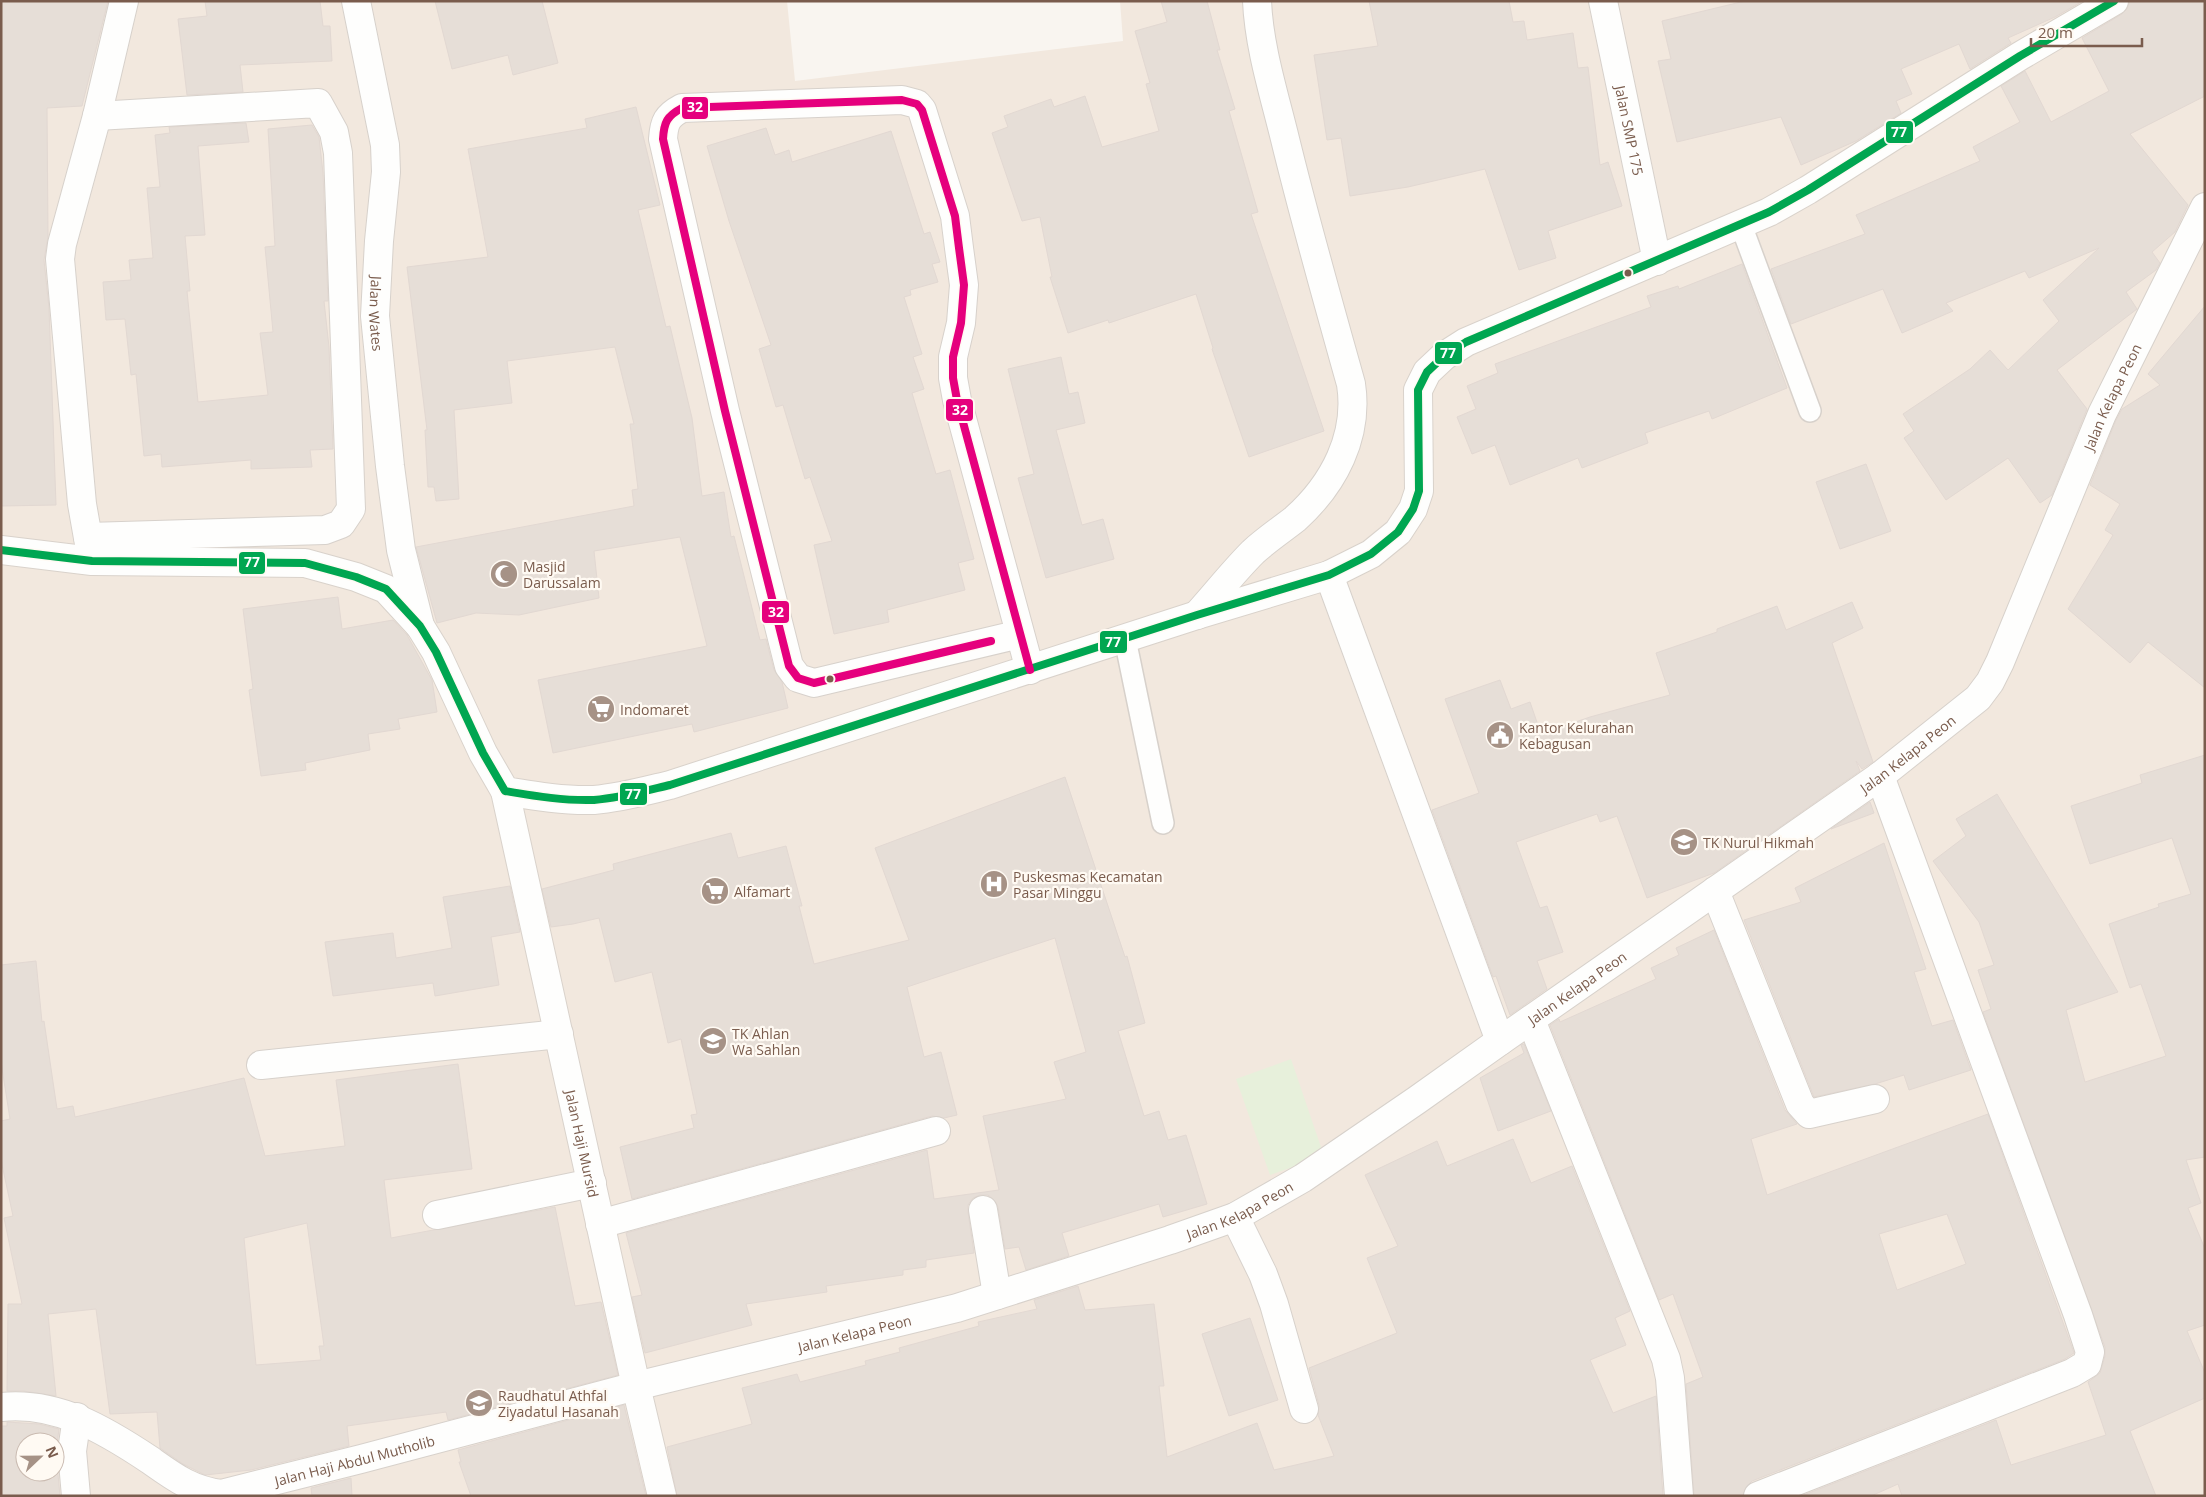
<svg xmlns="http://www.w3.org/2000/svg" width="2206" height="1497" font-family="'Open Sans',sans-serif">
<rect width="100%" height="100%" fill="#f9f5f0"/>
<path fill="#f2e8de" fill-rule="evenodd" d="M 1,1 L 787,1 L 795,81 L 1123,41 L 1120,1 L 2205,1 L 2205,1496 L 1,1496 ZM 25,1442 L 55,1442 L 55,1472 L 25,1472 Z"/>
<path fill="#e7f0db" d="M 1291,1059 L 1324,1156 L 1270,1175 L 1236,1079 Z"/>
<path fill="#e6ded7" stroke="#e2d8d2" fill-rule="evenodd" d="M 1,1 L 108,1 L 82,106 L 47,108 L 48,237 L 44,260 L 49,308 L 56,505 L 1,506 Z
M 205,1 L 320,1 L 323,26 L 330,26 L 332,61 L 240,65 L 243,92 L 187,95 L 178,19 L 207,16 Z
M 435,1 L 542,1 L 558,63 L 513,75 L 508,55 L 452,69 Z
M 1161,1 L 1207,1 L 1220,50 L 1217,50 L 1235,109 L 1229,111 L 1258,212 L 1251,214 L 1324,431 L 1249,457 L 1212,349 L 1213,348 L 1196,294 L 1109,323 L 1108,320 L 1068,333 L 1050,277 L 1052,277 L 1040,217 L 1022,221 L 992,133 L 1008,127 L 1004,116 L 1051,99 L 1054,107 L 1085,96 L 1102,147 L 1159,131 L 1146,84 L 1150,83 L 1135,31 L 1167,22 Z
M 1369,1 L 1509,1 L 1513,22 L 1524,21 L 1527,40 L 1573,33 L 1578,68 L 1588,67 L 1600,165 L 1608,162 L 1622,206 L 1548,231 L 1556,258 L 1519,270 L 1485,169 L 1408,187 L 1350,196 L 1341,138 L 1327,140 L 1314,55 L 1378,46 Z
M 1745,1 L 2083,1 L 2055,17 L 2008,38 L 2011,43 L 1970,69 L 1959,44 L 1901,69 L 1912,94 L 1896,101 L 1901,113 L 1856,141 L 1801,165 L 1781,117 L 1677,142 L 1658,61 L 1671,59 L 1662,21 Z
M 2130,1 L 2205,1 L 2205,96 L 2130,134 L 2188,205 L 2175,232 L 2152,252 L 2160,263 L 2156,270 L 2126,292 L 2137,309 L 2057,370 L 2087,409 L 2052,495 L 2040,503 L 2008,458 L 1946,500 L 1904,438 L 1914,431 L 1903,414 L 1970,369 L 1990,350 L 2008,370 L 2059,321 L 2043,300 L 2099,248 L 2029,278 L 2025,271 L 1946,303 L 1953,311 L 1902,333 L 1883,289 L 1791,324 L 1771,269 L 1865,234 L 1856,215 L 1980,161 L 1973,147 L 2020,122 L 2001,86 L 2025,71 L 2051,122 L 2109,91 L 2082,38 L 2122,14 L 2127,9 Z
M 636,107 L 660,205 L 638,210 L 666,327 L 670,326 L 692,418 L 702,496 L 724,492 L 731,537 L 734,536 L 760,640 L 766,639 L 774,670 L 782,682 L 788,708 L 694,732 L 692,724 L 553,753 L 538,680 L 707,646 L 680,537 L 594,551 L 599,598 L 519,615 L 476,613 L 437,623 L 416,547 L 634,506 L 632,490 L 638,489 L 630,424 L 634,424 L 615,347 L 507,361 L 512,403 L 454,410 L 459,499 L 436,501 L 434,487 L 428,487 L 425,430 L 427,430 L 407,267 L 488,257 L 468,149 L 587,128 L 585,119 Z
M 246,123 L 249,142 L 198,146 L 205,235 L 185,236 L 190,291 L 187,291 L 198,402 L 268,395 L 260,333 L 273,332 L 265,247 L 275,246 L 268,129 L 312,125 L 319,137 L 323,173 L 328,301 L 324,301 L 329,347 L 333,449 L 310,450 L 312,467 L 251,469 L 251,460 L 162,467 L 161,454 L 144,456 L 136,374 L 131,375 L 125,319 L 106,320 L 103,282 L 131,280 L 129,260 L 153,258 L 147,188 L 160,187 L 155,135 L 170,133 L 169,127 Z
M 766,128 L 775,155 L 789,150 L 792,162 L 891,131 L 924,234 L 930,232 L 940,262 L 932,264 L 938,282 L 910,290 L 911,295 L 904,297 L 922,354 L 913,357 L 924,389 L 912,393 L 936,474 L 950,470 L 974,559 L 958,563 L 965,590 L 887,610 L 889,622 L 834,634 L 814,545 L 832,541 L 810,477 L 805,479 L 783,405 L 776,407 L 759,349 L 771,345 L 729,221 L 707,146 Z
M 1742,264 L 1787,388 L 1712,419 L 1709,411 L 1645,433 L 1648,443 L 1582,468 L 1578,458 L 1510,485 L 1495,445 L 1472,454 L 1457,417 L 1476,409 L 1467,386 L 1498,373 L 1495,364 L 1651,307 L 1647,296 L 1678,286 L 1679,289 Z
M 2205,306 L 2205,688 L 2148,642 L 2130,663 L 2068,609 L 2113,535 L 2105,530 L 2120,504 L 2090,485 L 2116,420 L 2122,409 L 2160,385 L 2148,374 Z
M 1061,357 L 1069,394 L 1078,392 L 1085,423 L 1056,430 L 1082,525 L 1103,519 L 1114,559 L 1046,578 L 1018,478 L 1034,474 L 1008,369 Z
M 1866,464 L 1891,531 L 1840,549 L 1816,482 Z
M 338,597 L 342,629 L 393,620 L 407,635 L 432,680 L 437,712 L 398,719 L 400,729 L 368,734 L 370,750 L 305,763 L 306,770 L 261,776 L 249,690 L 253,689 L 243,609 Z
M 1852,602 L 1863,628 L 1832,643 L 1873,762 L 1862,769 L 1856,761 L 1860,771 L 1714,873 L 1647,898 L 1617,816 L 1600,822 L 1597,814 L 1516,842 L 1540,908 L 1547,906 L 1563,952 L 1537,961 L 1547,989 L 1510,1015 L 1496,976 L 1493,977 L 1432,810 L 1479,793 L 1445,699 L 1500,680 L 1511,709 L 1530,702 L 1541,734 L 1590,717 L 1670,695 L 1656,653 L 1717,632 L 1717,629 L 1777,606 L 1786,630 Z
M 2205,755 L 2205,1157 L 2186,1160 L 2201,1203 L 2188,1208 L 2205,1249 L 2205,1325 L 2187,1331 L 2205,1373 L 2205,1398 L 2130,1431 L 2156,1496 L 1902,1496 L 1898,1484 L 1871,1496 L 1801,1496 L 1996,1420 L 2011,1465 L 2106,1435 L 2088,1382 L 2100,1373 L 2105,1356 L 2105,1347 L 1983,1012 L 1991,1009 L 1978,970 L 1994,965 L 1979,922 L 1933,861 L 1966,836 L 1956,819 L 1997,794 L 2118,992 L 2066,1010 L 2085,1082 L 2166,1056 L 2141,984 L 2130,988 L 2109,924 L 2159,907 L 2158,904 L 2191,894 L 2172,838 L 2090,864 L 2071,806 L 2142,783 L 2140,775 Z
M 1065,777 L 1125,957 L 1127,956 L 1145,1023 L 1118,1031 L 1144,1116 L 1159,1111 L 1168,1140 L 1186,1135 L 1207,1204 L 1163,1217 L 1159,1204 L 1062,1233 L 1069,1256 L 1026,1270 L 1019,1247 L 1005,1249 L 998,1207 L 995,1201 L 988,1195 L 980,1195 L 973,1198 L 968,1205 L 968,1212 L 974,1253 L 926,1260 L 926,1267 L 903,1270 L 903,1275 L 826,1286 L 827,1292 L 746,1304 L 752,1325 L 645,1353 L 632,1297 L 642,1295 L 626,1233 L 927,1150 L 934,1199 L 999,1190 L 983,1116 L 1066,1099 L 1054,1062 L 1086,1052 L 1055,938 L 907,987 L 924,1057 L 941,1052 L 957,1115 L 944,1118 L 932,1116 L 632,1199 L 620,1147 L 694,1128 L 691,1115 L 697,1114 L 681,1039 L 668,1043 L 652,972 L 615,982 L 599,918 L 573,924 L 551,927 L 542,889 L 614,870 L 613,864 L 731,833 L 738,858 L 786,846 L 802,906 L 799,906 L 814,964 L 909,940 L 875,848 Z
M 1870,802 L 1874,813 L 1831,829 Z
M 1884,843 L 1926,969 L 1914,972 L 1932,1026 L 1953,1020 L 1971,1070 L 1909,1090 L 1904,1075 L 1875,1084 L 1814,1097 L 1744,920 L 1801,902 L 1795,888 Z
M 510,886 L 520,932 L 491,937 L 499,985 L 435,996 L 433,983 L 333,996 L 325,942 L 393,933 L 396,958 L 452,948 L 443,897 Z
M 1714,930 L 1785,1110 L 1797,1124 L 1751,1139 L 1767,1195 L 1988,1114 L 2074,1353 L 2065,1359 L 1752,1481 L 1746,1487 L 1743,1496 L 1694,1496 L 1686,1384 L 1703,1377 L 1673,1294 L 1659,1300 L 1550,1025 L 1559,1019 L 1560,1022 L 1656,979 L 1651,968 L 1679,955 L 1676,948 ZM 1947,1214 L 1966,1264 L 1897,1290 L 1879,1234 Z
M 36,961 L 42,1022 L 44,1021 L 57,1109 L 73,1106 L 75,1117 L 244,1078 L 265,1156 L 345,1146 L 336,1080 L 458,1064 L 472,1169 L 384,1180 L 391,1238 L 555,1207 L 575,1306 L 601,1302 L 618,1375 L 448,1420 L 446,1412 L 347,1426 L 349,1446 L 251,1470 L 205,1475 L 183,1464 L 160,1448 L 157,1412 L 110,1414 L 96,1309 L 48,1314 L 56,1396 L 23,1391 L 7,1391 L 8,1304 L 22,1304 L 4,1218 L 13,1216 L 1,1160 L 1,1121 L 10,1119 L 1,1062 L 1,965 ZM 307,1223 L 324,1346 L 319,1346 L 321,1360 L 256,1365 L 244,1238 Z
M 1524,1044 L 1551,1111 L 1498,1131 L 1480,1078 L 1524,1053 L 1521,1045 Z
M 1513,1139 L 1531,1183 L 1572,1166 L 1630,1311 L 1615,1318 L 1626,1345 L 1590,1360 L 1613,1413 L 1656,1396 L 1663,1496 L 677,1496 L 667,1447 L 752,1424 L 742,1388 L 797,1374 L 800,1382 L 866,1365 L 865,1361 L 900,1352 L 899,1348 L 979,1326 L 978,1322 L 1037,1309 L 1034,1300 L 1078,1286 L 1085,1310 L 1154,1304 L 1164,1386 L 1159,1386 L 1167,1457 L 1257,1423 L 1274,1470 L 1334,1456 L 1318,1415 L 1319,1405 L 1309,1368 L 1397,1333 L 1367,1258 L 1398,1246 L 1365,1175 L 1437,1141 L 1447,1166 Z
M 1250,1318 L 1278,1400 L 1229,1416 L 1202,1334 Z
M 624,1405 L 646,1496 L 471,1496 L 459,1462 L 461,1462 L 458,1450 Z
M 7,1422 L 39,1424 L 59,1429 L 56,1452 L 60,1496 L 1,1496 L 1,1426 L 7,1426 ZM 25,1442 L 55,1442 L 55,1472 L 25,1472 Z
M 351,1478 L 352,1496 L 312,1496 L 311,1488 Z"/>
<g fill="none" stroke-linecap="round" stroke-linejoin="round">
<defs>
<path id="lane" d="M 1741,225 L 1810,411
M 1125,639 L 1163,823"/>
<g id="street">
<path id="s1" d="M 356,1 L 385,145 L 386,172 L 379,241 L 375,316 L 390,466 L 401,550 L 420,626"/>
<path id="s2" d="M 1603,1 L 1657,261"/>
<path d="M 88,537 L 325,530 L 341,524 L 351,509 L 338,153 L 334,132 L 318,103 L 97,116"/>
<path d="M 91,555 L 82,504 L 60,259 L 62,244 L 97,116 L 124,1"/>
<path d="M 1329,575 L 1500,1041"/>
<path d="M 1197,615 C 1216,594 1233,572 1253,552 C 1266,540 1281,530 1295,519 C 1334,484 1359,436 1351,384 C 1328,302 1305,221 1285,139 C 1274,94 1259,47 1257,1"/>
<path d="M 1020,634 L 814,683 L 798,678 L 789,666 L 725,411 L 663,139 C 664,122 667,116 682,108 L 902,100 L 917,104 L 922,110 L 955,216 L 959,248 L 964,285 L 961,323 L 953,357 L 953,378 L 957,400 L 1030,670"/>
<path d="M 1715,891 L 1800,1104 L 1809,1114 L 1875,1099"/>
<path d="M 1531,1020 L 1666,1359 L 1670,1378 L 1679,1496"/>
<path d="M 261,1065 L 559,1034"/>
<path d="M 983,1210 L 997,1295"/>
<path d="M 437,1215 L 592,1183"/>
<path d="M 1235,1217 L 1263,1274 L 1274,1304 L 1304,1409"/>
<path d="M 600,1224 L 936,1131"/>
<path id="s3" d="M 1,1407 C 57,1401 105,1430 150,1460 C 174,1477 191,1490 221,1494 L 361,1459 L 636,1386 L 957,1308 L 1170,1240 L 1235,1217 L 1303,1178 L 1417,1100 L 1500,1041 L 1880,776 L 1978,698 L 1990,682 L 2000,662 L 2102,414 L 2205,207"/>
<path d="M 76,1496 L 72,1451 L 77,1417"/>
<path d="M 1758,1496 L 2072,1373 L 2087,1364 L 2090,1352 L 2078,1315 L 1880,776"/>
</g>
<g id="secondary">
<path d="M 1,550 L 92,561 L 305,563 L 356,577 L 386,589 L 420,626 L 436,652 L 483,753 L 505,791 C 535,796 564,801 594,800 C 620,798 645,791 670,785 L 1197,615 L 1329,575 L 1371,554 L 1398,532 L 1413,509 L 1419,491 L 1418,390 L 1427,372 L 1444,356 L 1466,342 L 1769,212 L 1808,190 L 2020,56 L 2114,1"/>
<path id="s4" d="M 505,791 L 636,1386 L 662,1496"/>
</g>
</defs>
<use href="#lane" stroke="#d7d1cb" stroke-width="24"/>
<use href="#street" stroke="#d7d1cb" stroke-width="30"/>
<use href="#secondary" stroke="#d9d2cb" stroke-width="30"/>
<use href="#lane" stroke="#fefefd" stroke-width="21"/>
<use href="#street" stroke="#fefefd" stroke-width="28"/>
<use href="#secondary" stroke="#fefefd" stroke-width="28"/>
<defs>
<path id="bus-1" d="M 1,550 L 92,561 L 305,563 L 356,577 L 386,589 L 420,626 L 436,652 L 483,753 L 505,791 C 535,796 564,801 594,800 C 620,798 645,791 670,785 L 1197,615 L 1329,575 L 1371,554 L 1398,532 L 1413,509 L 1419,491 L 1418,390 L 1427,372 L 1444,356 L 1466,342 L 1769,212 L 1808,190 L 2020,56 L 2114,1"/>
<path id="bus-2" d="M 991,641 L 814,683 L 798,678 L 789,666 L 725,411 L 663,139 C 664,122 667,116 682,108 L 902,100 L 917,104 L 922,110 L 955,216 L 959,248 L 964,285 L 961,323 L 953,357 L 953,378 L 957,400 L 1030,670"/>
</defs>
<use href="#bus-1" stroke="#fffaf3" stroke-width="11"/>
<use href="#bus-2" stroke="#fffaf3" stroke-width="11"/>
<use href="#bus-1" stroke="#00a651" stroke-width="8"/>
<use href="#bus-2" stroke="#e5007d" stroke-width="8"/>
</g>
<defs>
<symbol id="mosque-disc" viewBox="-11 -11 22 22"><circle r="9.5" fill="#a69286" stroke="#fffaf3"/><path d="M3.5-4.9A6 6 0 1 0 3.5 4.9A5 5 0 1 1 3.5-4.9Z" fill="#fff"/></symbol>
<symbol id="supermarket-disc" viewBox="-11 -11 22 22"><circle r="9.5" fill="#a69286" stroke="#fffaf3"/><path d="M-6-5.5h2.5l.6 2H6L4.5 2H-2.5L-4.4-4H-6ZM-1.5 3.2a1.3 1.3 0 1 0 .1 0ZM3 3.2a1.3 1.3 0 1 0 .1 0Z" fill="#fff"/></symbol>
<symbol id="civic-disc" viewBox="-11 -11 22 22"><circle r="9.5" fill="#a69286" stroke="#fffaf3"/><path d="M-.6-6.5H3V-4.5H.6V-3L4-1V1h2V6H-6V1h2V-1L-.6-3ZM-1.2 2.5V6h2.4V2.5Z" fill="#fff"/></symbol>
<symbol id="school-disc" viewBox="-11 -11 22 22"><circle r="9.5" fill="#a69286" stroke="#fffaf3"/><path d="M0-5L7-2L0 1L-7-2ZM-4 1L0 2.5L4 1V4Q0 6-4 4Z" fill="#fff"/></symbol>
<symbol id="hospital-disc" viewBox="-11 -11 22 22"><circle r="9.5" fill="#a69286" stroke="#fffaf3"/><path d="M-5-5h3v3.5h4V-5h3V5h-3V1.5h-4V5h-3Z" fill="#fff"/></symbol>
</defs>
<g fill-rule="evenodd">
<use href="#mosque-disc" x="488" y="558" width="32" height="32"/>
<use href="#supermarket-disc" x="585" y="693" width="32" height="32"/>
<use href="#civic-disc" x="1484" y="719" width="32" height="32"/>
<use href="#school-disc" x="1668" y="826" width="32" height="32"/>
<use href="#hospital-disc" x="978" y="868" width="32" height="32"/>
<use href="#supermarket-disc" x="699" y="875" width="32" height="32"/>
<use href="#school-disc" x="697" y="1025" width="32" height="32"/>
<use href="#school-disc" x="463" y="1387" width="32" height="32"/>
</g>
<g fill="#7a5c4d" stroke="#fffaf3" stroke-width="2">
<circle cx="1628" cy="273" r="4.5"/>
<circle cx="830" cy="679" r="4.5"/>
</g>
<g text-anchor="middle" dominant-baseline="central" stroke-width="4.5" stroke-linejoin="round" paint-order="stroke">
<g font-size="14" fill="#7a5c4d" stroke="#fffaf3">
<text stroke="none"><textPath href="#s2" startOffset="132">Jalan SMP 175</textPath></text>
<text stroke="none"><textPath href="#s1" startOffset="316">Jalan Wates</textPath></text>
<text stroke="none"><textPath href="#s3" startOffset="2530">Jalan Kelapa Peon</textPath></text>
<text stroke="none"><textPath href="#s3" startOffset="2110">Jalan Kelapa Peon</textPath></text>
<text stroke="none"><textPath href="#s3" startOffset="1705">Jalan Kelapa Peon</textPath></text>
<text stroke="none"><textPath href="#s4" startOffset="361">Jalan Haji Mursid</textPath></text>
<text stroke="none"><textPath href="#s3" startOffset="1300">Jalan Kelapa Peon</textPath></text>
<text stroke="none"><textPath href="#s3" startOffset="895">Jalan Kelapa Peon</textPath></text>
<text stroke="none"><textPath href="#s3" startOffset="379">Jalan Haji Abdul Mutholib</textPath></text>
</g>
<g font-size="14" fill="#7a5c4d" stroke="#fffaf3" text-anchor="start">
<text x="523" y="566">Masjid<tspan x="523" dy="16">Darussalam</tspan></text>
<text x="620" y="709">Indomaret</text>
<text x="1519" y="727">Kantor Kelurahan<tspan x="1519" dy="16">Kebagusan</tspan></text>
<text x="1703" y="842">TK Nurul Hikmah</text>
<text x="1013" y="876">Puskesmas Kecamatan<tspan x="1013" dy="16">Pasar Minggu</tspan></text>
<text x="734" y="891">Alfamart</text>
<text x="732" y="1033">TK Ahlan<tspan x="732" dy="16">Wa Sahlan</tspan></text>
<text x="498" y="1395">Raudhatul Athfal<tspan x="498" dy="16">Ziyadatul Hasanah</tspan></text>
</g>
</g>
<g stroke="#fffaf3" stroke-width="2">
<rect x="681" y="96" width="28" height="24" rx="5" fill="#e5007d"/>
<rect x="1885" y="120" width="29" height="24" rx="5" fill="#00a651"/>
<rect x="1434" y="341" width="29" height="24" rx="5" fill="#00a651"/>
<rect x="945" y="398" width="29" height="24" rx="5" fill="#e5007d"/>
<rect x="238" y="551" width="28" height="24" rx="5" fill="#00a651"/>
<rect x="761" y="600" width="29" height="24" rx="5" fill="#e5007d"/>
<rect x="1099" y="630" width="29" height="24" rx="5" fill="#00a651"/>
<rect x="619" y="782" width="29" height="24" rx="5" fill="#00a651"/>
</g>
<g font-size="14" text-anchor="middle" font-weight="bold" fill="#fff">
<text x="695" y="112">32</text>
<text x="1899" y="137">77</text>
<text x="1448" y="358">77</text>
<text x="960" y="415">32</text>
<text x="252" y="567">77</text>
<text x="776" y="617">32</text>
<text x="1113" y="647">77</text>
<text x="633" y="799">77</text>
</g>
<rect width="2206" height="1497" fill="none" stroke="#7a5c4d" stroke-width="5"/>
<g transform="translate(40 1457) rotate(68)"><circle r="24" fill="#fffaf3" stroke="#cabbb1"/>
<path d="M0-4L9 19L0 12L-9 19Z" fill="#a69286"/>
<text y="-8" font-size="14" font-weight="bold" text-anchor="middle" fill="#7a5c4d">N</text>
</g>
<path d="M2031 38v8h111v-8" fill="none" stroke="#7a5c4d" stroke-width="2.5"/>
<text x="2038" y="38" font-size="15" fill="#7a5c4d" stroke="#fffaf3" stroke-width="4" paint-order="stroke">20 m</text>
</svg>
